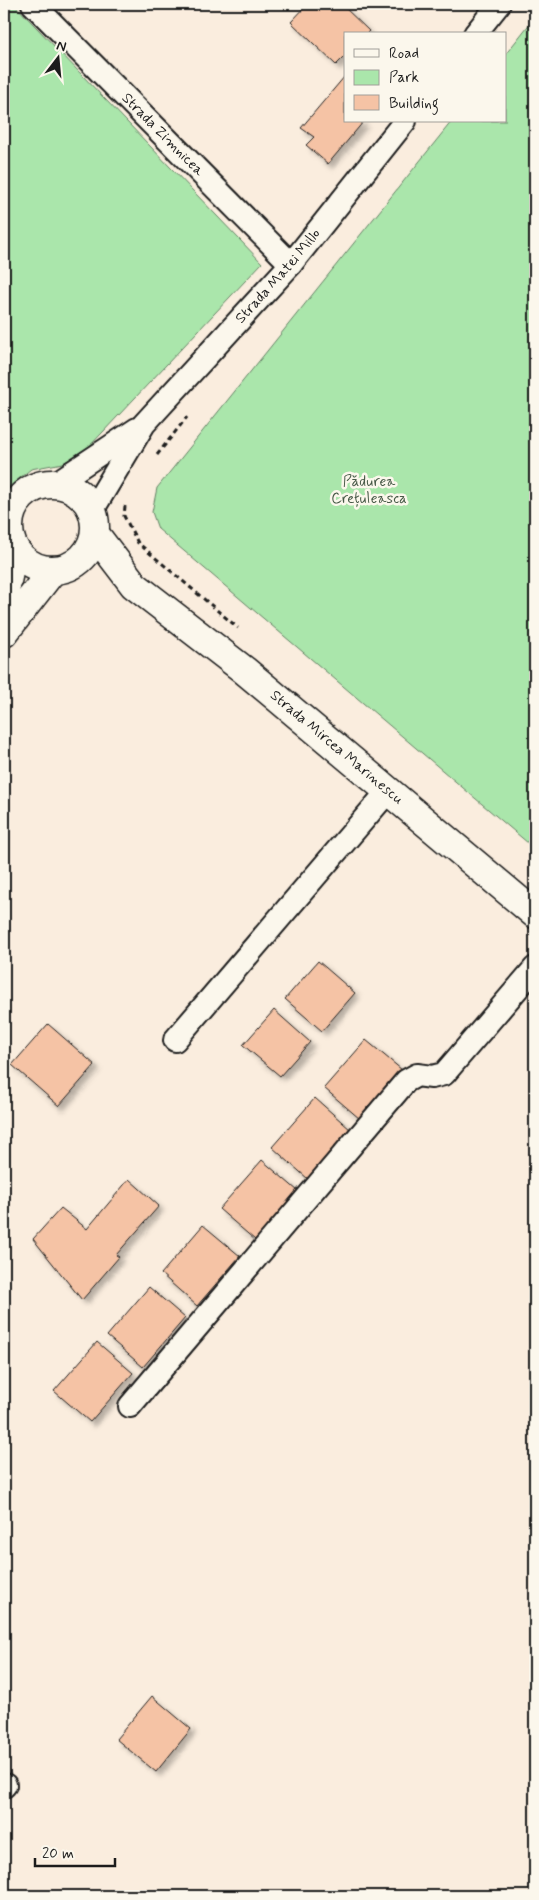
<svg xmlns="http://www.w3.org/2000/svg" width="539" height="1900" font-family="Mynerve,sans-serif">
<defs>
<filter id="shadow"><feDropShadow dx="4.5" dy="4.5" stdDeviation="2.5" flood-color="#0004"/></filter>
</defs>
<rect width="100%" height="100%" fill="#faedde"/>
<filter id="ink" filterUnits="userSpaceOnUse"><feTurbulence type="fractalNoise" baseFrequency=".02" numOctaves="2"/><feDisplacementMap in="SourceGraphic" scale="10" xChannelSelector="R" yChannelSelector="G"/><feConvolveMatrix kernelMatrix="1 2 1 2 8 2 1 2 1" color-interpolation-filters="sRGB"/></filter>
<g filter="url(#ink)">
<path fill="#aae6ab" stroke="#638164" d="M 4,4 L 14,4 L 262,263 L 86,450 L 63,463 L 31,469 L 5,490 L 4,494 Z
M 535,17 L 535,849 L 158,529 L 152,512 L 157,488 L 452,121 L 505,121 L 505,55 Z"/>
<path fill="#f5c3a5" stroke="#1c1c1c" filter="url(#shadow)" d="M 308,4 L 341,4 L 369,31 L 366,34 L 345,34 L 345,56 L 336,65 L 291,22 Z
M 345,76 L 345,121 L 364,121 L 328,164 L 306,145 L 314,137 L 301,128 Z
M 318,961 L 355,993 L 322,1031 L 285,999 Z
M 274,1010 L 310,1042 L 280,1076 L 243,1045 Z
M 48,1024 L 95,1065 L 59,1106 L 12,1065 Z
M 366,1040 L 402,1070 L 360,1119 L 324,1088 Z
M 315,1098 L 351,1130 L 308,1179 L 272,1147 Z
M 262,1160 L 298,1191 L 255,1240 L 219,1209 Z
M 129,1179 L 159,1206 L 116,1255 L 119,1257 L 82,1300 L 33,1239 L 61,1208 L 87,1229 Z
M 203,1225 L 240,1256 L 197,1306 L 161,1274 Z
M 149,1287 L 185,1318 L 143,1367 L 107,1336 Z
M 97,1342 L 133,1373 L 90,1422 L 54,1391 Z
M 152,1696 L 191,1729 L 156,1772 L 116,1739 Z"/>
<g fill="none" stroke-linecap="round" stroke-linejoin="round">
<defs>
<g id="street">
<path id="s1" d="M 33,4 L 291,264"/>
<path d="M 475,34 L 499,4"/>
<path d="M 56,483 L 137,429"/>
<path id="s2" d="M 92,511 L 144,424 L 291,264 L 405,121"/>
<path d="M 175,1040 L 389,790"/>
<path d="M 130,1406 L 406,1081 L 417,1075 L 432,1077 L 444,1074 L 535,968"/>
<path d="M 4,1786 L 5,1785"/>
</g>
<g id="secondary">
<circle cx="52" cy="527" r="43"/>
<path id="s3" d="M 95,534 L 134,585 L 244,670 L 535,914"/>
<path d="M 4,596 L 14,548"/>
<path d="M 4,633 L 53,570"/>
</g>
</defs>
<use href="#street" stroke="#1c1c1c" stroke-width="26"/>
<use href="#secondary" stroke="#1c1c1c" stroke-width="31"/>
<path stroke="#1c1c1c" stroke-width="3" stroke-dasharray="5 4" stroke-linecap="butt" d="M 157,455 L 187,417
M 125,506 L 124,516 L 138,543 L 238,628"/>
<use href="#street" stroke="#fbf7ec" stroke-width="22"/>
<use href="#secondary" stroke="#fbf7ec" stroke-width="28"/>
</g>
</g>
<g text-anchor="middle" dominant-baseline="central" stroke-width="5" stroke-linejoin="round" paint-order="stroke">
<g font-size="15" fill="#1c1c1c" stroke="#fbf7ec">
<text stroke="none"><textPath href="#s1" startOffset="184">Strada Zimnicea</textPath></text>
<text stroke="none"><textPath href="#s2" startOffset="301">Strada Matei Millo</textPath></text>
<text stroke="none"><textPath href="#s3" startOffset="324">Strada Mircea Marinescu</textPath></text>
</g>
<g font-size="15" fill="#475947" stroke="#fbf7ec">
<text x="369" y="482">Pădurea<tspan x="369" dy="17">Crețuleasca</tspan></text>
</g>
</g>
<rect width="539" height="1900" fill="none" stroke="#fbf7ec" stroke-width="20"/>
<rect x="10" y="10" width="519" height="1880" fill="none" stroke="#1c1c1c" stroke-width="2" filter="url(#ink)"/>
<rect x="344" y="32" width="162" height="90" fill="#fbf7ec" stroke="#a29f99"/>
<rect x="354" y="49" width="25" height="8" fill="#fbf7ec" stroke="#a29f99"/>
<text x="389" y="58" font-size="15" fill="#1c1c1c">Road</text>
<rect x="354" y="70" width="25" height="15" fill="#aae6ab" stroke="#a29f99"/>
<text x="389" y="82" font-size="15" fill="#1c1c1c">Park</text>
<rect x="354" y="95" width="25" height="15" fill="#f5c3a5" stroke="#a29f99"/>
<text x="389" y="108" font-size="15" fill="#1c1c1c">Building</text>
<g transform="translate(58 58) rotate(16)" stroke="#fbf7ec" stroke-width="4" paint-order="stroke">
<path d="M0-4L9 19L0 12L-9 19Z" fill="#1c1c1c"/>
<text y="-8" font-size="14" font-weight="bold" text-anchor="middle" fill="#1c1c1c">N</text>
</g>
<path d="M35 1858v8h80v-8" fill="none" stroke="#1c1c1c" stroke-width="2.5"/>
<text x="42" y="1858" font-size="15" fill="#1c1c1c" stroke="#fbf7ec" stroke-width="4" paint-order="stroke">20 m</text>
</svg>
